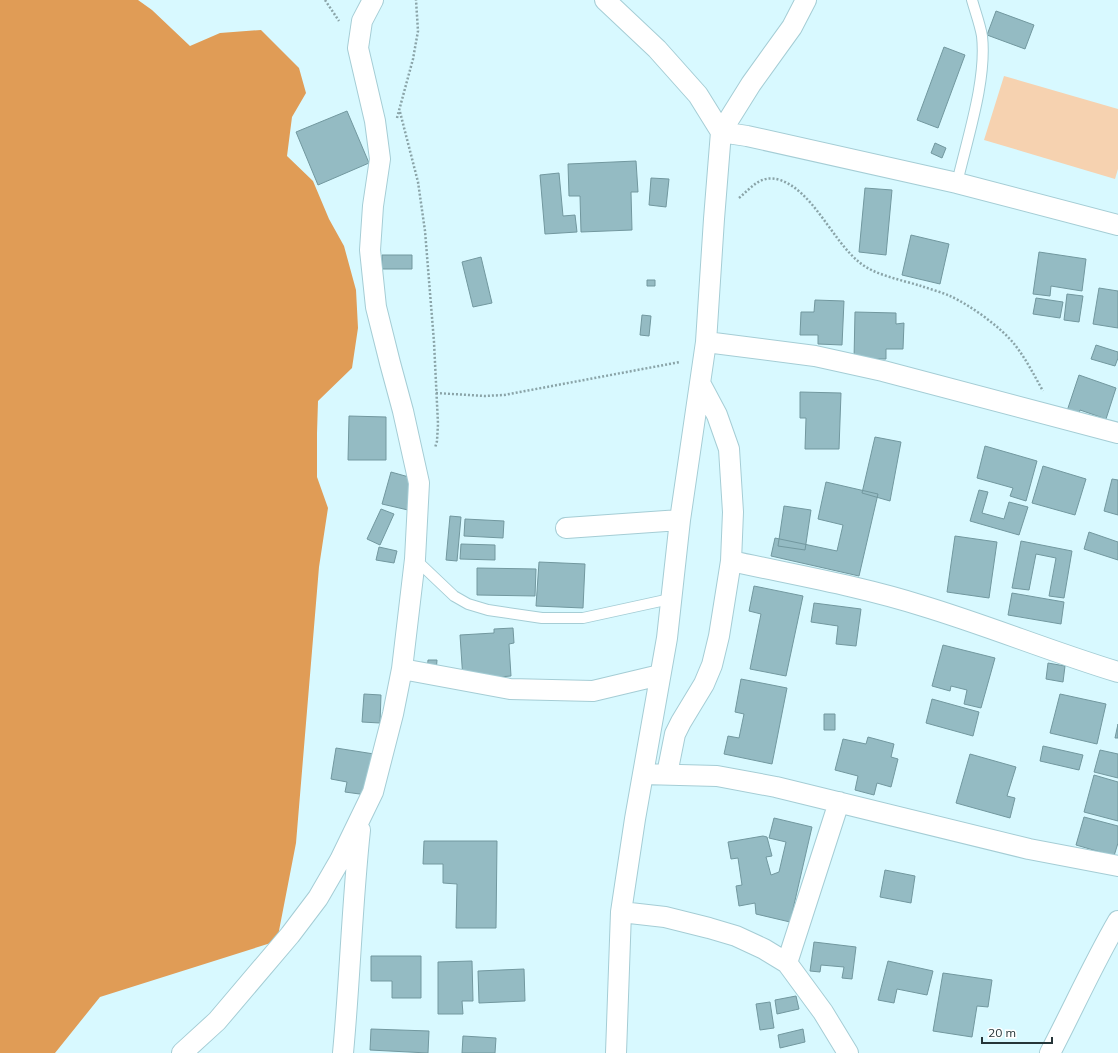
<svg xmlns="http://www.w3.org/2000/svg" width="1118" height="1053" font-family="Mulish,sans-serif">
<rect width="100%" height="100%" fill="#d8f9ff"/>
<path fill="#f6d2b0" d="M 1004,76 L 1118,109 L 1118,169 L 1115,179 L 984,140 Z"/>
<path fill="#e09c56" d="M 0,0 L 138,0 L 152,10 L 190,46 L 220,33 L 261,30 L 299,68 L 306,93 L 292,117 L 287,156 L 313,181 L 329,219 L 344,246 L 356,290 L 358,328 L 352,368 L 318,401 L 317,433 L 317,477 L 328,508 L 319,567 L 296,843 L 277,941 L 100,997 L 55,1053 L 0,1053 Z"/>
<path fill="#94bbc3" stroke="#72989f" d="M 996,11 L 1034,25 L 1025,49 L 987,35 Z
M 944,47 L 965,55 L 938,128 L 917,120 Z
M 347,111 L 369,163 L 318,185 L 296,132 Z
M 935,143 L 946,148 L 942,158 L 931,153 Z
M 636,161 L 638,192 L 631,192 L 632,230 L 581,232 L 580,196 L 569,196 L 568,164 Z
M 559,173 L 563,216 L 575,215 L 577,232 L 545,234 L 540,175 Z
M 651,178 L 669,179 L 666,207 L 649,205 Z
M 865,188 L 892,190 L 886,255 L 859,252 Z
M 911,235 L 949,244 L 940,284 L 902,275 Z
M 1039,252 L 1086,259 L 1082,291 L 1051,286 L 1050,296 L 1033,294 Z
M 382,255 L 412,255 L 412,269 L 382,269 Z
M 481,257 L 492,303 L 473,307 L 462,262 Z
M 647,280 L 655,280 L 655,286 L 647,286 Z
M 1099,288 L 1118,291 L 1118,328 L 1093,324 Z
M 1067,294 L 1083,296 L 1079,322 L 1064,320 Z
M 1036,298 L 1063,302 L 1060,318 L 1033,314 Z
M 815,300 L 844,301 L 842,345 L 818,344 L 818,335 L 800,335 L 801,312 L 814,312 Z
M 855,312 L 896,313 L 896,324 L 904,323 L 903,349 L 886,349 L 886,359 L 854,359 Z
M 642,315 L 651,316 L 649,336 L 640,335 Z
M 1096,345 L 1118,352 L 1118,358 L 1115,366 L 1091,359 Z
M 1079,375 L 1116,388 L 1106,419 L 1080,410 L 1077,418 L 1066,414 Z
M 800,392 L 841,393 L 839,449 L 805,449 L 806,418 L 800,418 Z
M 349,416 L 386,417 L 386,460 L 348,460 Z
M 875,437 L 901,442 L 890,501 L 862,493 Z
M 985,446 L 1037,461 L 1026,501 L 1010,496 L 1013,488 L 977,478 Z
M 1043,466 L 1086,479 L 1075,515 L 1032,503 Z
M 391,472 L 416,479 L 408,510 L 382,504 Z
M 1112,479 L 1118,480 L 1118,515 L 1104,511 Z
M 826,482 L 878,494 L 859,576 L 771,556 L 775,538 L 837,551 L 843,525 L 818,519 Z
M 979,490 L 988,492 L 982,513 L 1004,519 L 1009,502 L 1028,507 L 1019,535 L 970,521 Z
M 784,506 L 811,510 L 805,550 L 778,546 Z
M 381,509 L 394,514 L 380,545 L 367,539 Z
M 450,516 L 461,517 L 457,561 L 446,560 Z
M 465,519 L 504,521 L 503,538 L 464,536 Z
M 1089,532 L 1118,542 L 1118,560 L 1084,549 Z
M 955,536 L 997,542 L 989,598 L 947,592 Z
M 1021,541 L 1072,551 L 1064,598 L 1049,596 L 1056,558 L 1036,554 L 1029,590 L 1012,588 Z
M 461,544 L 495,545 L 495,560 L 460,559 Z
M 379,547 L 397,551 L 394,563 L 376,560 Z
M 539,562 L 585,564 L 583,608 L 536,606 Z
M 477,568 L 536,569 L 535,596 L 477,595 Z
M 754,586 L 803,596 L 786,676 L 750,669 L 761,614 L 749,611 Z
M 1012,593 L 1064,602 L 1061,624 L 1008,615 Z
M 814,603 L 861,609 L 856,646 L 836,644 L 838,626 L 811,622 Z
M 513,628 L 514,643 L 509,644 L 511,676 L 463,680 L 460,635 L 494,633 L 494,629 Z
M 943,645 L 995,658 L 981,708 L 964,704 L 967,690 L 951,686 L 950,691 L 932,686 Z
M 428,660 L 437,660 L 436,673 L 427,672 Z
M 1048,663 L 1065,666 L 1063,682 L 1046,679 Z
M 741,679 L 787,688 L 772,764 L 724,754 L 728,736 L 739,738 L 744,714 L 735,712 Z
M 364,694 L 381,695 L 380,723 L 362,722 Z
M 1060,694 L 1106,704 L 1097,744 L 1050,733 Z
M 932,699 L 979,712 L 973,736 L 926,723 Z
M 824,714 L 835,714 L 835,730 L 824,730 Z
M 1118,724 L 1118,738 L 1115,738 Z
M 868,737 L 894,744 L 891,757 L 898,759 L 891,787 L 877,783 L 874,795 L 855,790 L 858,776 L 835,770 L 843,739 L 866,744 Z
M 1043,746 L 1083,755 L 1079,770 L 1040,761 Z
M 336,748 L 374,754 L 367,795 L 345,792 L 347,782 L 331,779 Z
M 1100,750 L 1118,754 L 1118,778 L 1094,772 Z
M 970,754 L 1016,767 L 1007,796 L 1015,798 L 1010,818 L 956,803 Z
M 1094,775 L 1118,782 L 1118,821 L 1084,812 Z
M 1084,817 L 1118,826 L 1118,843 L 1114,856 L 1076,845 Z
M 774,818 L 812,827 L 790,922 L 756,914 L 755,903 L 739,906 L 736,886 L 742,885 L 738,858 L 731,859 L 728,842 L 763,836 L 767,837 L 772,856 L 766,857 L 771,875 L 779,872 L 786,842 L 769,838 Z
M 424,841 L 497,841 L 496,928 L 456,928 L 457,884 L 443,883 L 443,864 L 423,864 Z
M 885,870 L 915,876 L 911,903 L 880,897 Z
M 814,942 L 856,947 L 852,979 L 842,978 L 844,967 L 821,965 L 820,972 L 810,971 Z
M 371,956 L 421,956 L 421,998 L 392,998 L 392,981 L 371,981 Z
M 472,961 L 473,1001 L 462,1001 L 463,1014 L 438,1014 L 438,962 Z
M 888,961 L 933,971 L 927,995 L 897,989 L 894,1003 L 878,1000 Z
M 524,969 L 525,1001 L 479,1003 L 478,971 Z
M 943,973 L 992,980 L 988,1007 L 977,1006 L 972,1037 L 933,1031 Z
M 796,996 L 799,1009 L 777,1014 L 775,1000 Z
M 770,1002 L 774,1028 L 760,1030 L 756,1004 Z
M 371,1029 L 429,1031 L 428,1053 L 370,1050 Z
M 803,1029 L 805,1042 L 780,1048 L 778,1035 Z
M 463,1036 L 496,1038 L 495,1053 L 462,1053 Z"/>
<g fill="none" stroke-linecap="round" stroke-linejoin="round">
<defs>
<path id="lane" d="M 957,183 C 967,139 987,80 982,36 C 980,24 975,11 972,0
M 415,559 L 454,596 L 468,604 L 488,610 L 542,618 L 583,618 L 670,599"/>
<path id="street" d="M 605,0 L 657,49 L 698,95 L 721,132 L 714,219 L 706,342 L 680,520 L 667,638 L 635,819 L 621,912 L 616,1053
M 806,0 L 792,27 L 751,84 L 721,132 L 747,136 L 957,183 L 1118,225
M 706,342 L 815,356 L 883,371 L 1118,433
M 566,528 L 680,520
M 731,561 C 795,575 860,586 923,606 C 989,626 1052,652 1118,672
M 402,669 L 510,689 L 593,691 L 660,675
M 643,774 L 717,776 L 776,787 L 1029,849 L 1118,866
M 667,774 L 675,734 L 681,722 L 704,684 L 712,665 L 719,636 L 731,561 L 733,512 L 729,449 L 717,415 L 700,383
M 621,912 L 665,917 L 709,928 L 736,936 L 764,949 L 787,963 L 823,1012 L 848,1053
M 787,963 L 839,802
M 182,1053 L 217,1021 L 290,935 L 318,898 L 340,860 L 373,792 L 393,714 L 402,669 L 415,559 L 419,483 L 403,411 L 390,363 L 376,307 L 370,250 L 373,206 L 380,159 L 375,121 L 358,48 L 362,21 L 373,0
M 343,1053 C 350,979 352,904 360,830
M 1050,1053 C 1073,1009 1093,964 1118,921"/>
</defs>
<use href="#lane" stroke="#a5cdd5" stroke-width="12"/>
<use href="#street" stroke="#a5cdd5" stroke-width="22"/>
<path stroke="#8aa4a8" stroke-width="2.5" stroke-dasharray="2 2" stroke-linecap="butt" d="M 325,0 L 339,21
M 400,112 L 418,182 L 425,231 L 434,342 L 438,424 L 437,441 L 435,448
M 397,118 L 413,59 L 418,31 L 416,0
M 739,198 C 752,187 761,174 780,180 C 813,191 832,240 859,262 C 874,275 902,280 921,286 C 930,289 941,292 950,296 C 970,305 1001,327 1015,345 C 1026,359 1034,375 1043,391
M 436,393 L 484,396 L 504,395 L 680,362"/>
<use href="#lane" stroke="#fff" stroke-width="10"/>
<use href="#street" stroke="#fff" stroke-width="20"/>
</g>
<path d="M982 1037v6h70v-6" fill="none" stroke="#253538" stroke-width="2"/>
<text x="988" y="1037" font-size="12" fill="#253538" stroke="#ffffff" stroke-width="3" paint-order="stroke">20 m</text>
</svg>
